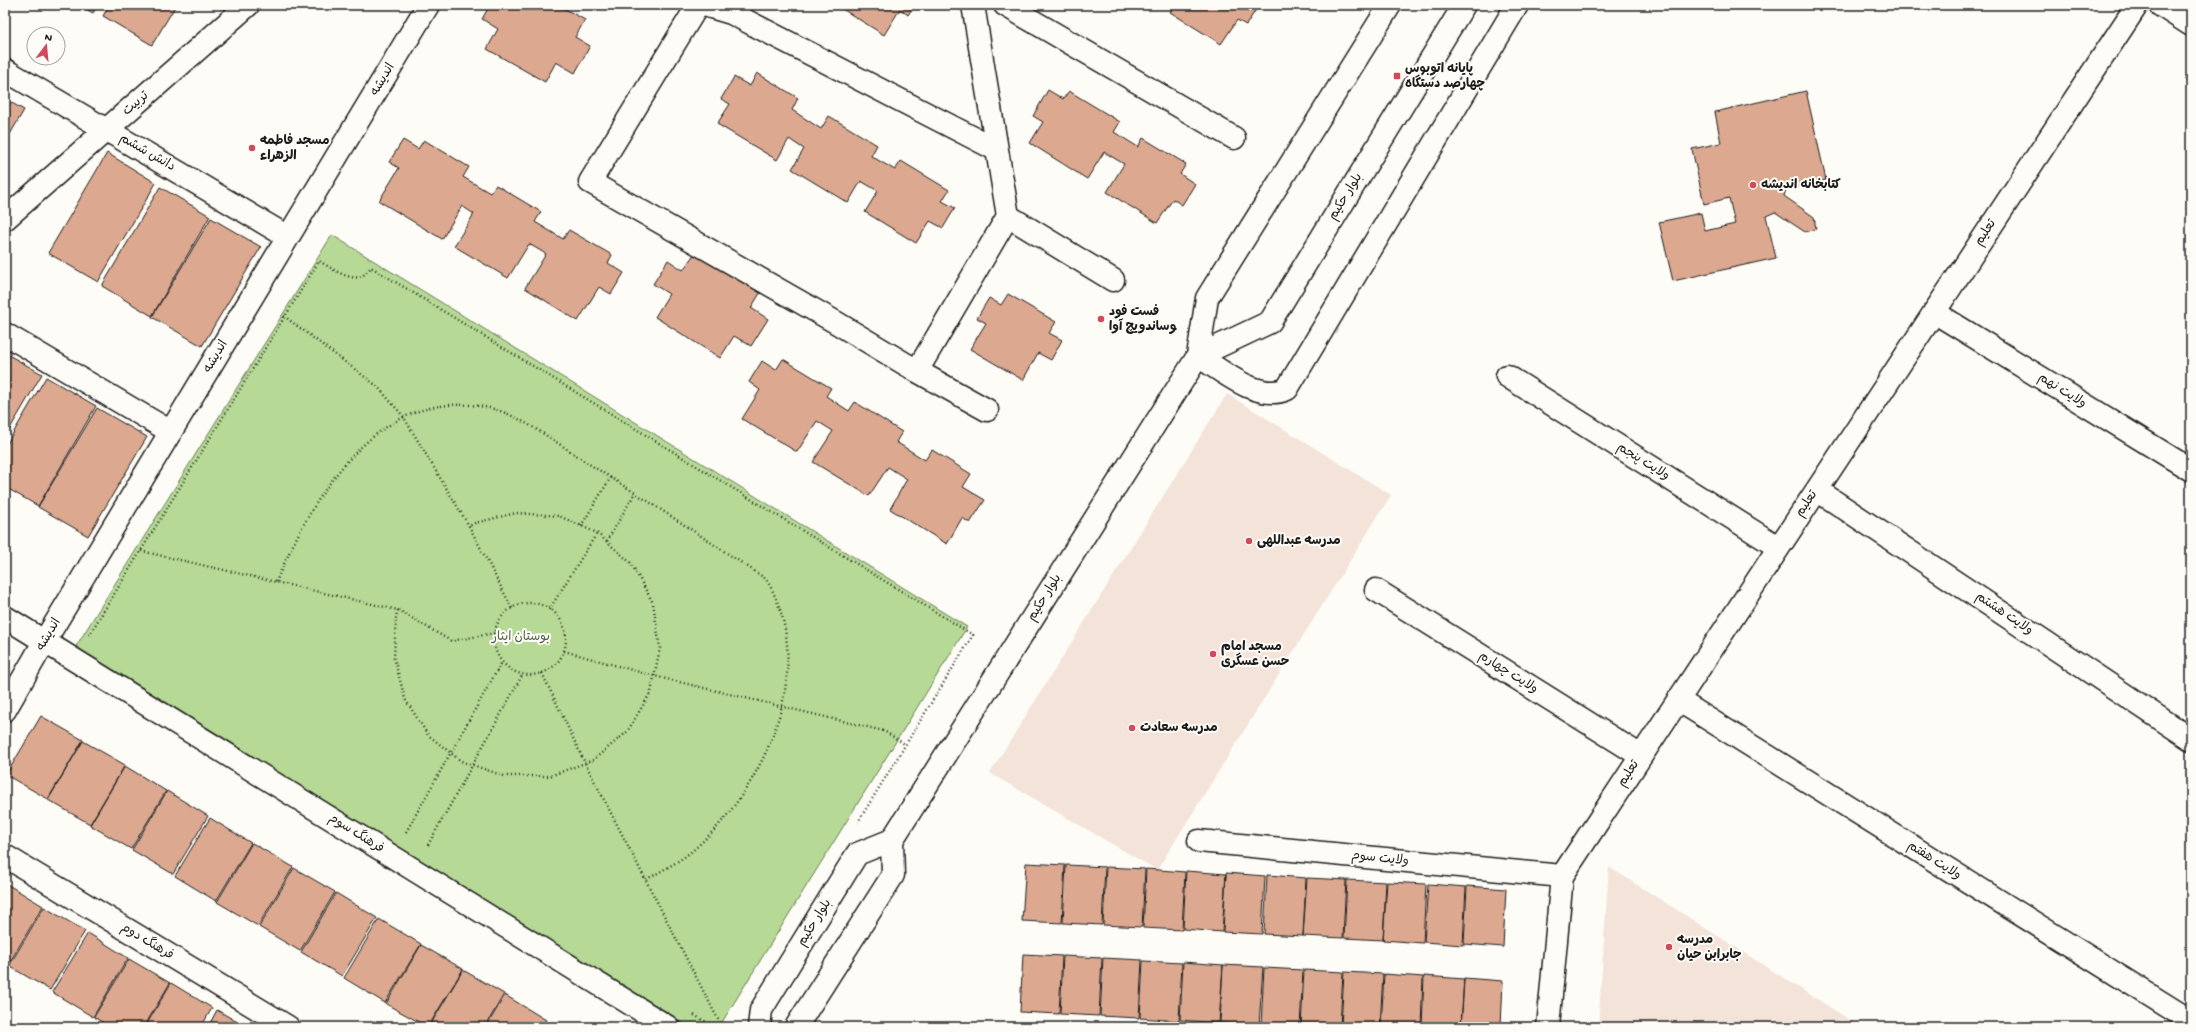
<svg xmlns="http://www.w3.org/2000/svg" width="2196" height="1032" font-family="'Gochi Hand','Playpen Sans Arabic',sans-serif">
<rect width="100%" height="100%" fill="#fdfcf7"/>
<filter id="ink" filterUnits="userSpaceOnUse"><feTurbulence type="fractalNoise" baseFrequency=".025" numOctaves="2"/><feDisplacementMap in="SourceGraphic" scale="8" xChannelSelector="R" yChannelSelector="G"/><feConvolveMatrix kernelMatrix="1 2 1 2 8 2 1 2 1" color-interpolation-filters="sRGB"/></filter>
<g filter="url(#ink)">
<path fill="#f3e3d8" d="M 1227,394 L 1391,495 L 1157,870 L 990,773 Z
M 1609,867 L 1861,1027 L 1598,1027 Z"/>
<path fill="#b6da95" stroke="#697b58" d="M 332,235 L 967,627 L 719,1027 L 689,1027 L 75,648 Z"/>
<path fill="#dca990" stroke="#1c1c1c" d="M 79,5 L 97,5 L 93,13 Z
M 109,5 L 176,5 L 152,45 L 103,16 Z
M 490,5 L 558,5 L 585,20 L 575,37 L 590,46 L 575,73 L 556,62 L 545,82 L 487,49 L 498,29 L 482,19 Z
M 836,5 L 914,5 L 908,15 L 900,9 L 884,35 Z
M 1175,5 L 1259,5 L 1246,25 L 1237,20 L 1221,44 L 1170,12 Z
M 757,73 L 798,98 L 792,110 L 821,129 L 829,116 L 877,145 L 871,156 L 895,170 L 901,161 L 949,190 L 942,201 L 955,208 L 943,228 L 930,221 L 916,243 L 865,212 L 878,191 L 861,181 L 848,203 L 792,169 L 804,149 L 789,139 L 777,160 L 717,124 L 730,104 L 721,99 L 734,77 L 750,86 Z
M 1048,90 L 1063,99 L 1069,91 L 1120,122 L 1114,132 L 1138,147 L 1143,138 L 1186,164 L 1180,174 L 1195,184 L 1182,205 L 1173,199 L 1157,223 L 1107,192 L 1124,164 L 1104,152 L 1087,179 L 1030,143 L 1043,122 L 1033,116 Z
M 1806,91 L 1826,180 L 1786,189 L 1784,196 L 1814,217 L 1816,229 L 1805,232 L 1775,212 L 1766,216 L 1776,258 L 1673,281 L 1659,222 L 1701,213 L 1705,231 L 1735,224 L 1729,198 L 1704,204 L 1692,149 L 1721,143 L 1715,112 Z
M 5,99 L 24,110 L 5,143 Z
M 403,140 L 418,149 L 424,140 L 469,167 L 463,177 L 490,193 L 496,185 L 541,212 L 535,222 L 563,239 L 569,230 L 612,255 L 608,263 L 624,273 L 611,294 L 599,287 L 578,321 L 525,288 L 546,254 L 529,244 L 508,278 L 454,246 L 474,214 L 462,206 L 442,239 L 379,201 L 399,168 L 389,162 Z
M 107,153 L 156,183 L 98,282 L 48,253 Z
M 160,187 L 210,216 L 152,316 L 102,286 Z
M 211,218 L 261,247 L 202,346 L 152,317 Z
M 697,250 L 762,290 L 751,308 L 768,319 L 751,346 L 734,336 L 720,358 L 655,317 L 669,294 L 653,284 L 668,260 L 683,270 Z
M 1008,294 L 1056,322 L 1049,333 L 1062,340 L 1051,360 L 1038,353 L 1023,380 L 970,349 L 986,323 L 977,318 L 989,298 L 1001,305 Z
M 5,353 L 42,374 L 5,437 Z
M 783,359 L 831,388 L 826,396 L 849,411 L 855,402 L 902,432 L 896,442 L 925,460 L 932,450 L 971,474 L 963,487 L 985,500 L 970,523 L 962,518 L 947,544 L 890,509 L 907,479 L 888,467 L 869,496 L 813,462 L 833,431 L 817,421 L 797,452 L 742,419 L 760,390 L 749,382 L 762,361 L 776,370 Z
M 46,377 L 96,406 L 38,506 L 5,487 L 5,447 Z
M 97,408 L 147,437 L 88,536 L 38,507 Z
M 41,716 L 83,740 L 48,799 L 6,775 Z
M 83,741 L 125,765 L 90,824 L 48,800 Z
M 125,766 L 166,791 L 131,849 L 90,825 Z
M 167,791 L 208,816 L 173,874 L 132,850 Z
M 210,818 L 251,843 L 216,901 L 175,876 Z
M 252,843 L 293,867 L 258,926 L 217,902 Z
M 1026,863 L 1065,865 L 1062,923 L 1022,921 Z
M 1066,865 L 1105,867 L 1102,925 L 1063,923 Z
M 1106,867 L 1145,869 L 1142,927 L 1103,925 Z
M 294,868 L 335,892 L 300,951 L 259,927 Z
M 1146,869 L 1185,872 L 1182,930 L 1143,928 Z
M 1186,871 L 1226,874 L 1222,932 L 1183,929 Z
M 1226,873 L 1265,876 L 1262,934 L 1223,932 Z
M 1267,875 L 1306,878 L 1303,936 L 1264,934 Z
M 1307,878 L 1346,880 L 1343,938 L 1303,936 Z
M 1347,880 L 1386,882 L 1383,940 L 1344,938 Z
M 1387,882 L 1426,884 L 1423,943 L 1383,940 Z
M 5,883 L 43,906 L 8,965 L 5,963 Z
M 1428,884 L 1466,887 L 1463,945 L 1424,942 Z
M 1467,886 L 1506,889 L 1503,947 L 1464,944 Z
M 336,893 L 377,918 L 342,976 L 301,952 Z
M 44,907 L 85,931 L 50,990 L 9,966 Z
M 379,919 L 421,944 L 385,1003 L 344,978 Z
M 88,933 L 128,958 L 93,1017 L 52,992 Z
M 421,945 L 463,969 L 428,1027 L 386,1004 Z
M 1023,954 L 1062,956 L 1059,1014 L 1020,1012 Z
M 1063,956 L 1102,958 L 1099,1016 L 1060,1014 Z
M 1103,958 L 1142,960 L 1139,1018 L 1100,1016 Z
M 129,959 L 170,983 L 144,1027 L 110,1027 L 94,1017 Z
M 1143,961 L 1182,963 L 1179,1021 L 1140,1018 Z
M 1183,962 L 1223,965 L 1219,1023 L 1180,1020 Z
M 1223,965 L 1263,967 L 1259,1025 L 1220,1023 Z
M 1264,968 L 1303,970 L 1300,1027 L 1261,1026 Z
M 463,970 L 504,994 L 485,1027 L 429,1027 Z
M 1304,970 L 1343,972 L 1340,1027 L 1301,1027 Z
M 1344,972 L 1383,974 L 1380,1027 L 1341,1027 Z
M 1384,974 L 1423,977 L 1421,1027 L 1381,1027 Z
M 1424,976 L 1464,979 L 1461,1027 L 1422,1027 Z
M 1464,978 L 1503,981 L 1501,1027 L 1461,1027 Z
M 171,983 L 212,1008 L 201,1027 L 145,1027 Z
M 505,995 L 546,1020 L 542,1027 L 486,1027 Z
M 217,1010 L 246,1027 L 208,1027 Z"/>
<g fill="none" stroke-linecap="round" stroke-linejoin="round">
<defs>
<path id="minor" d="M 698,5 L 590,182 L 837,323 L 917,371 L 987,410
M 704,5 L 731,13 L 997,150
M 973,5 L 1008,216 L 1113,280
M 1005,5 L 1234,138
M 5,70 L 288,237
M 5,219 L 248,5
M 1934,312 L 2191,470
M 5,334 L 171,432
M 1198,356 C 1223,371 1258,402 1287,389 L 1517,5
M 917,371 L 1008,216
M 1507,376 L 1778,547
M 1817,490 L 2191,739
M 1376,590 L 1641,756
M 5,617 L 668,1027
M 1678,700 L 2191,1021
M 5,710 L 44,642 L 428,5
M 1199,841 L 1562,876
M 5,856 L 288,1027
M 1548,1027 L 1562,876 L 2137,5"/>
<path id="tertiary" d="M 1198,356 L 1270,322 L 1464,5
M 759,1027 L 761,1010 L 857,854 L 892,840
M 796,1027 L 893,875 L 892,840 L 1198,356 L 1207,298 L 1390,5"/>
<path id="secondary" d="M 2160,5 L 2191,25"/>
</defs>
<use href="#minor" stroke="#1c1c1c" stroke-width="25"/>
<use href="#tertiary" stroke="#1c1c1c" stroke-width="25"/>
<use href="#secondary" stroke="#1c1c1c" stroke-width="25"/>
<path stroke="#1c1c1c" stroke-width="2.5" stroke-dasharray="1 3" stroke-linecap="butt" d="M 284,316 L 377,386 L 403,416 L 469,526 L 512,608
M 581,526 L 611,477
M 607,541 L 635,493
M 141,551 L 398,610 L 451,641 L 495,633
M 276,582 C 314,493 380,381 494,409 C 523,417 563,447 589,464 C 649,501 707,540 766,579 C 818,664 768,781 701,843 C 685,859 665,869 645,880
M494 639a36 36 0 1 1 72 0a36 36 0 1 1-72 0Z
M 398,610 L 396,616 L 394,658 L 405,699 L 428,735 L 461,761 L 504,776 L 550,776 L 593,760 L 627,732 L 651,692 L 660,648 L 653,603 L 631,563 L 597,533 L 559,516 L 516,513 L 475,523 L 469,526
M 549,610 L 597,533
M 89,635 L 319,261 C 330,267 349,282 362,276 C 365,274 369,270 371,267 L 973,635 L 858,822
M 564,651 L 654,676 L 884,731 L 906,745
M 542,673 L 585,763 L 722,1027
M 406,832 L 502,662
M 428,845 L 523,674
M 694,1015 L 715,1027"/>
<use href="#minor" stroke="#fdfcf7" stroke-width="22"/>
<use href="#tertiary" stroke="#fdfcf7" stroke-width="22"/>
<use href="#secondary" stroke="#fdfcf7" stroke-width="22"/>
</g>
</g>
<g fill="#d1495b" stroke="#fdfcf7" stroke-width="1.5">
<rect x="1393" y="72" width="8" height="8" rx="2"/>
<circle cx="252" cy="148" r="4"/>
<circle cx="1753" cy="185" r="4"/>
<circle cx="1101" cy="319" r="4"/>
<circle cx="1249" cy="541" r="4"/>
<circle cx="1213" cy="654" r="4"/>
<circle cx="1132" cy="728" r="4"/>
<circle cx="1669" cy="947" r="4"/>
</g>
<g text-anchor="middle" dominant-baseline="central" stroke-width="4" stroke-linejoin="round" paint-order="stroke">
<g font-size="13" font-weight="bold" fill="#1c1c1c" stroke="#fdfcf7" text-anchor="start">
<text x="1405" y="69">پایانه اتوبوس<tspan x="1405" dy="15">چهارصد دستگاه</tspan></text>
<text x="260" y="141">مسجد فاطمه<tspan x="260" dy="15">الزهراء</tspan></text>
<text x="1761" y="185">کتابخانه اندیشه</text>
<text x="1109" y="312">فست فود<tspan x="1109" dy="15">وساندویچ آوا</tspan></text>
<text x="1257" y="541">مدرسه عبداللهی</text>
<text x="1221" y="647">مسجد امام<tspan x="1221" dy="15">حسن عسگری</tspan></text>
<text x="1140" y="728">مدرسه سعادت</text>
<text x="1677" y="940">مدرسه<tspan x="1677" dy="15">جابرابن حیان</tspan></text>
</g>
<g font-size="13" fill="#1c1c1c" stroke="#fdfcf7">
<text transform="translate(383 80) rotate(-59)">اندیشه</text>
<text transform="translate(136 104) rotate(-41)">تربیت</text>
<text transform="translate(147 153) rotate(30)">دانش ششم</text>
<text transform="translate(1346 197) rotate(-58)">بلوار حکیم</text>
<text transform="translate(1986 233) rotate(-57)">تعلیم</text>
<text transform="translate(216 357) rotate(-59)">اندیشه</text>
<text transform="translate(2062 391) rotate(32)">ولایت نهم</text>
<text transform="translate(1643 462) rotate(32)">ولایت پنجم</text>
<text transform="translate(1807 504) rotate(-56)">تعلیم</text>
<text transform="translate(1045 598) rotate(-58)">بلوار حکیم</text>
<text transform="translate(2004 614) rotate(34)">ولایت هشتم</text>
<text transform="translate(49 635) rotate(-59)">اندیشه</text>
<text transform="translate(1508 673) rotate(32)">ولایت چهارم</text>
<text transform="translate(1629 774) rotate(-57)">تعلیم</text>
<text transform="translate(356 834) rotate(32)">فرهنگ سوم</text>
<text transform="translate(1380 859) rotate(6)">ولایت سوم</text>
<text transform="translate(1934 861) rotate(32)">ولایت هفتم</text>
<text transform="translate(815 923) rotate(-58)">بلوار حکیم</text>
<text transform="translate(147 942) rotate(31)">فرهنگ دوم</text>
</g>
<g font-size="13" fill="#525e46" stroke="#fdfcf7">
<text x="521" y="637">بوستان ایثار</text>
</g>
</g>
<rect width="2196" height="1032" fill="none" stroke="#fdfcf7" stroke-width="20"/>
<rect x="10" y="10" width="2176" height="1012" fill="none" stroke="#1c1c1c" stroke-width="1.5" filter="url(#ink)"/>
<g transform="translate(46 46) rotate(16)"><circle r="19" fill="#fdfcf7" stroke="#a3a29f"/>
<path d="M0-3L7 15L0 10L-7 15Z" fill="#d1495b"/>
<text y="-6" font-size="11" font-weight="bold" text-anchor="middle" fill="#1c1c1c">N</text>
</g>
</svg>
